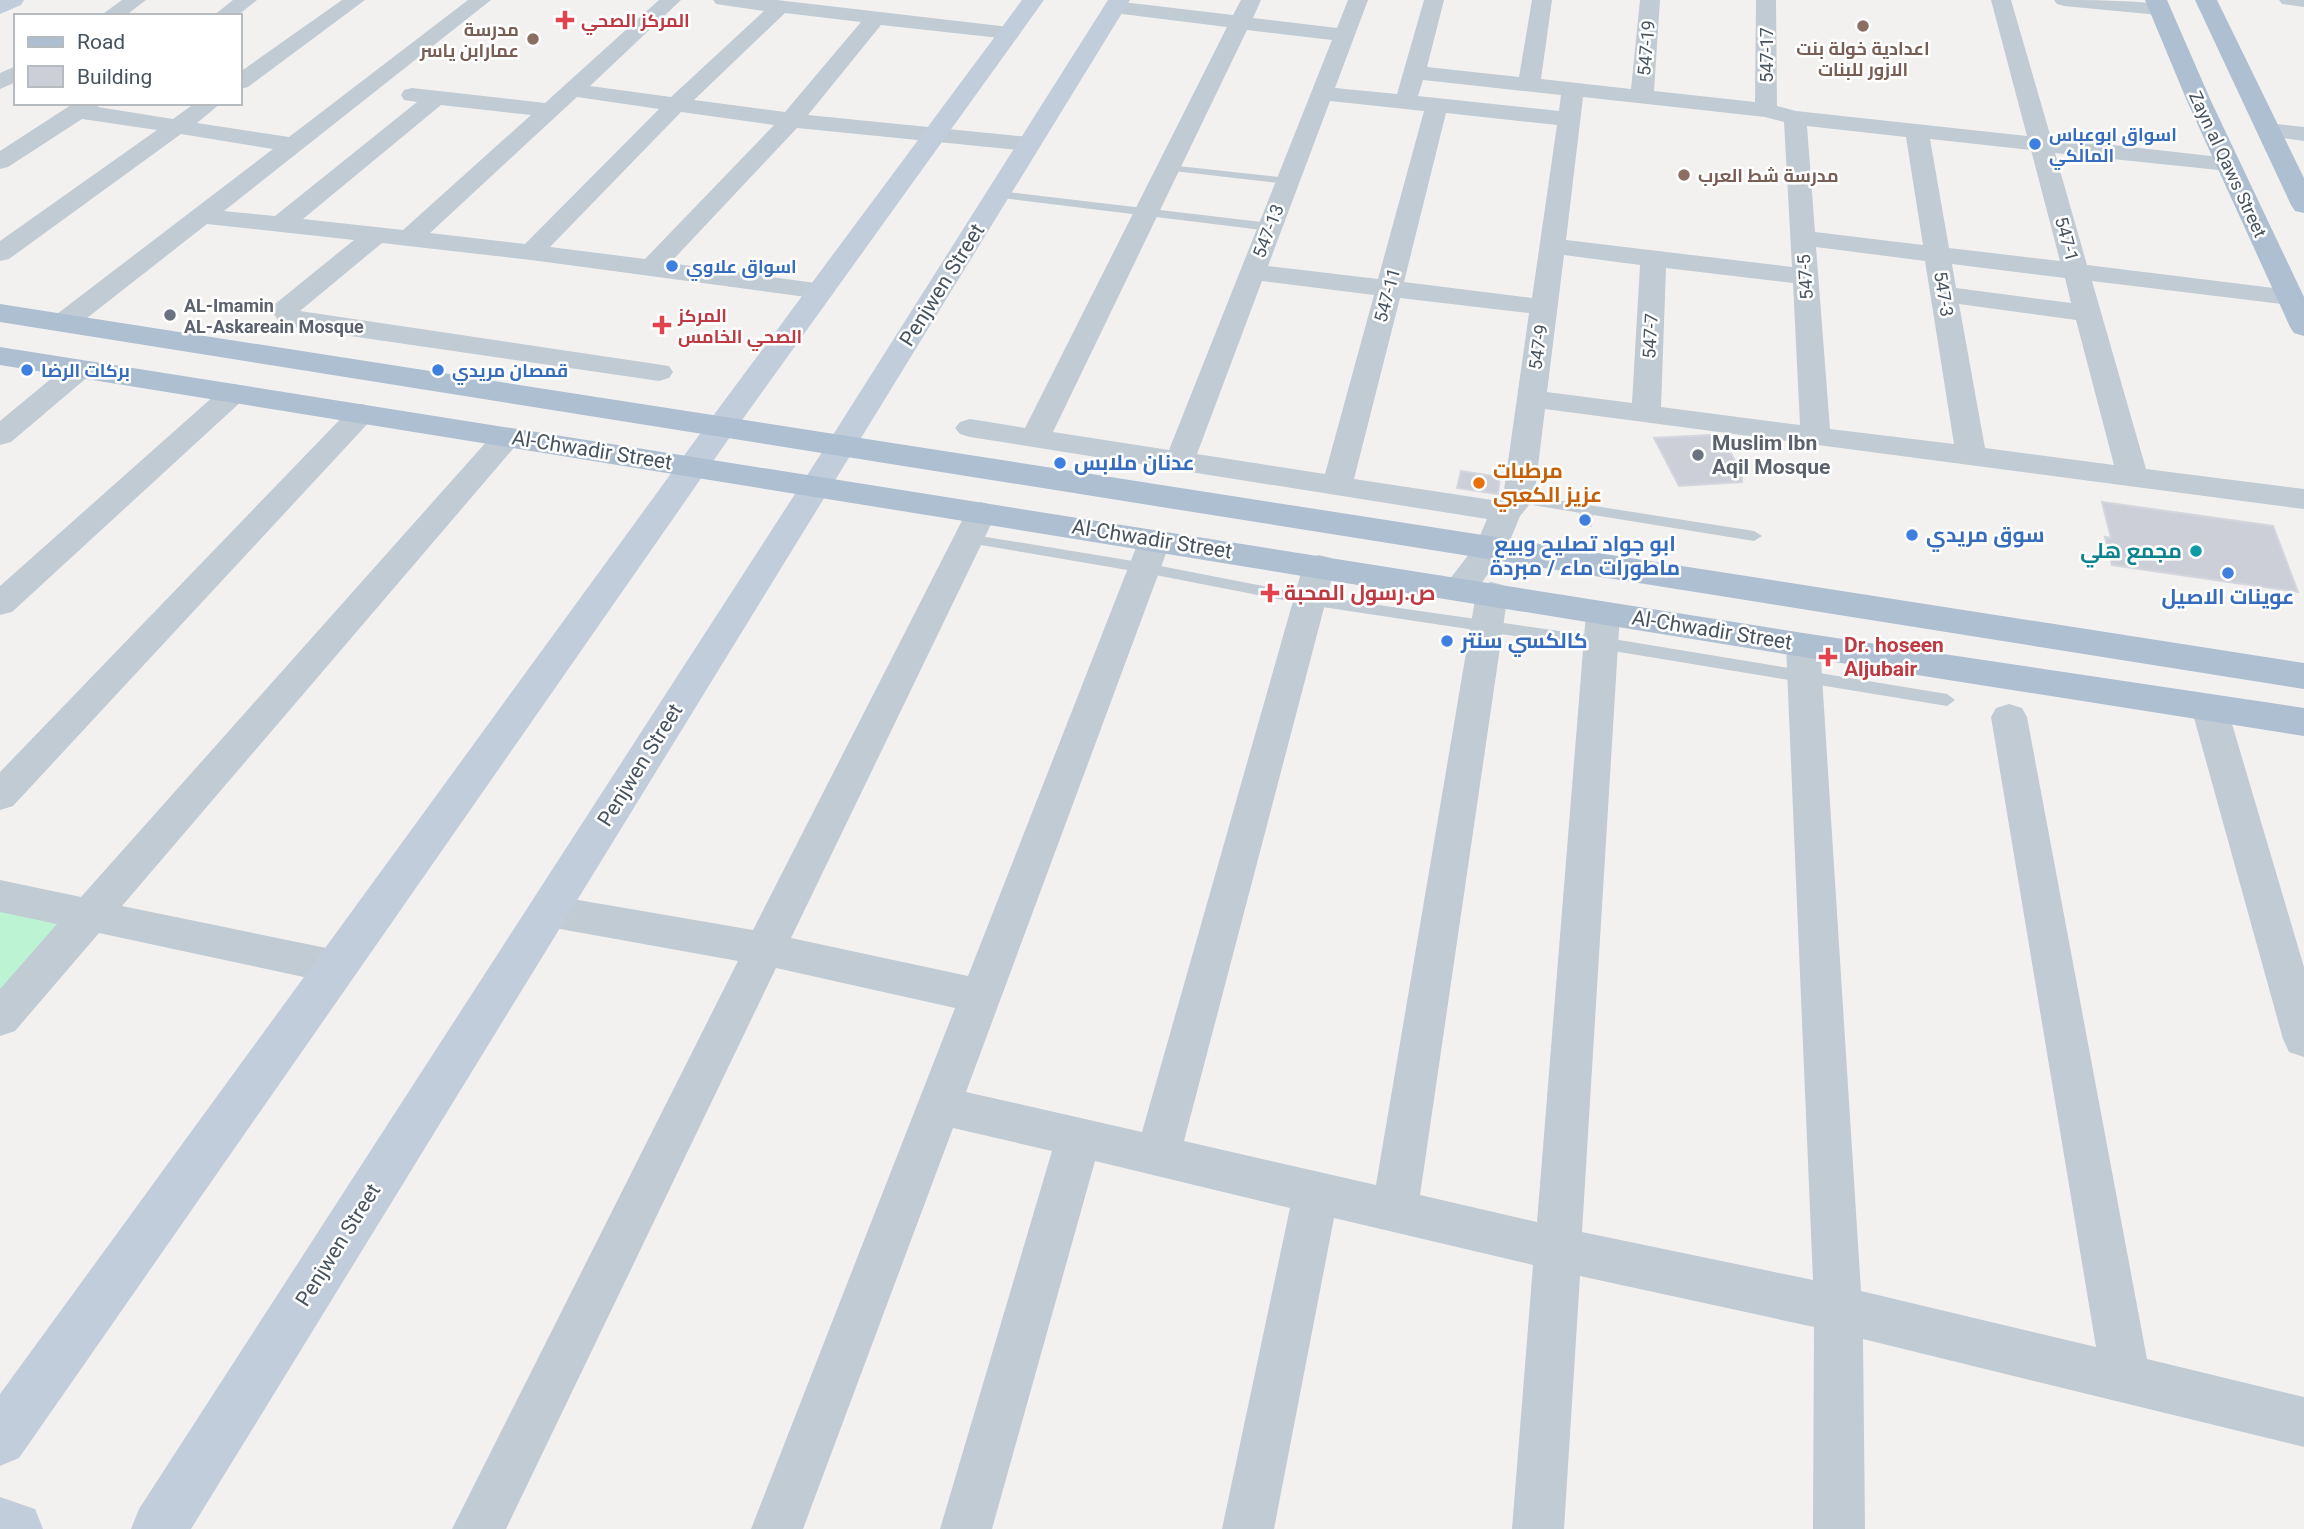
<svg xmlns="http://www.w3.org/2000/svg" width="2304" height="1529" font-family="Roboto,Cairo,sans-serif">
<rect width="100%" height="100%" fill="#f3f1f0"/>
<path fill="#bcf4d3" d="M 0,896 L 90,915 L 0,1018 Z"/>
<path fill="#cccfd7" stroke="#d4d6dd" stroke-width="2" d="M 1710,435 L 1722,438 L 1742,473 L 1742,482 L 1679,486 L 1654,438 Z
M 1461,471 L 1500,477 L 1498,494 L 1457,488 Z
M 2102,502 L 2273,526 L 2298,592 L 2112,565 L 2105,537 L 2111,538 Z
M 1580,514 L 1592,516 L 1591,526 L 1578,523 Z"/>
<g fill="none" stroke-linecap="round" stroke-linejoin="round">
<path fill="#c0cbd4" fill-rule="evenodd" d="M 1169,165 L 1288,178 L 1294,181 L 1288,184 L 1165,170 L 1163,168 Z
M 998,191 L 1270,223 L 1276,227 L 1270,231 L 994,197 L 992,195 Z
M 1518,494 L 1754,531 L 1762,536 L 1754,541 L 1513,502 L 1511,499 Z
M 968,534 L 1145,563 L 1309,595 L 1601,637 L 1947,694 L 1955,700 L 1947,706 L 1601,649 L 1309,605 L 1145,573 L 963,542 L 960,539 Z"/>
<path fill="#c0cbd4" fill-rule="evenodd" d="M 122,0 L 146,0 L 125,16 L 100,16 Z
M 233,0 L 257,0 L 237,16 L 213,16 Z
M 342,0 L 365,0 L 248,87 L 240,89 L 240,72 Z
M 468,0 L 491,0 L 224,211 L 275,216 L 417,102 L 404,100 L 401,95 L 404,90 L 412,88 L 545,103 L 659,0 L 681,0 L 590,86 L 671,97 L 764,11 L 716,4 L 713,0 L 777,0 L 1009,27 L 1017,28 L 1020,33 L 1017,38 L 1009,39 L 881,25 L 808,115 L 1029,137 L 1037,139 L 1041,144 L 1037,149 L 1029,151 L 797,128 L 670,263 L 830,285 L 834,291 L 830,297 L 821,299 L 531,260 L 382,243 L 300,311 L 669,366 L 673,372 L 669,378 L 659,381 L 302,329 L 280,323 L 271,310 L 275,304 L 354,240 L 207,224 L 73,329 L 63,331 L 53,329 L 49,323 L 53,317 L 273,149 L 181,134 L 9,259 L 0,261 L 0,241 L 157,130 L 82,119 L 8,167 L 0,169 L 0,151 L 74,103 L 101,103 L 98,107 L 173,119 L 195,103 L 221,103 L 197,123 L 289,137 ZM 785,13 L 861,22 L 785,112 L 694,100 ZM 577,97 L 659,109 L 525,244 L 430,233 ZM 441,105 L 531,115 L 403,230 L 303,219 ZM 681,112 L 774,125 L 645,259 L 550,247 Z
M 1241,0 L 1261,0 L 1253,18 L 1337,28 L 1348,0 L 1368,0 L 1335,88 L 1397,94 L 1424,0 L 1444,0 L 1427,67 L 1519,77 L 1532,0 L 1552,0 L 1541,79 L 1631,89 L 1640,0 L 1660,0 L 1654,91 L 1755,102 L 1756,0 L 1776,0 L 1777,106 L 1796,111 L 2027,136 L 1991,0 L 2011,0 L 2051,138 L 2237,159 L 2240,164 L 2237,169 L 2228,171 L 2055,153 L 2087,265 L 2299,291 L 2303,297 L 2299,303 L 2290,305 L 2092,281 L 2146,469 L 2304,489 L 2304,509 L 1545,409 L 1534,499 L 1520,516 L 1507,548 L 1480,585 L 1491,582 L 1503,585 L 1508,593 L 1420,1195 L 1537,1222 L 1586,613 L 1591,605 L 1603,602 L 1615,605 L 1620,613 L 1582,1232 L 1813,1280 L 1786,645 L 1791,637 L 1803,633 L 1815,637 L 1820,645 L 1861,1291 L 2096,1347 L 1991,717 L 1996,708 L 2009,704 L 2022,708 L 2027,717 L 2147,1359 L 2304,1397 L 2304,1447 L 1863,1339 L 1865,1529 L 1813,1529 L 1814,1327 L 1580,1276 L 1564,1529 L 1512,1529 L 1533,1265 L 1334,1218 L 1274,1529 L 1222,1529 L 1290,1208 L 1095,1161 L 992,1529 L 940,1529 L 1052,1151 L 953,1128 L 803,1529 L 751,1529 L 955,1008 L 776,968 L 506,1529 L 452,1529 L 738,961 L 549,927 L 535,922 L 529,911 L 535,900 L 549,895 L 753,930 L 970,505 L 981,502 L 992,505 L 997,512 L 791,938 L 968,976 L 1139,540 L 1144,533 L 1155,530 L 1166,533 L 1171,540 L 966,1092 L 1142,1132 L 1303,566 L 1307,558 L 1319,555 L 1331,558 L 1335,566 L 1184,1141 L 1376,1185 L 1477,588 C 1469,599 1461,599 1448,596 L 1443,588 L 1476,545 L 1487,519 L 970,437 L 960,434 L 955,428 L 960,422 L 970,419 L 1025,428 L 1227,27 L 1114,13 L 1107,11 L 1104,7 L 1107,3 L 1114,1 L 1233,15 ZM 1247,30 L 1332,40 L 1169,450 L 1053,432 ZM 1423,80 L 1561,95 L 1559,111 L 1418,96 ZM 1583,97 L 1765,117 L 1784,122 L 1792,267 L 1566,240 ZM 1330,101 L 1424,111 L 1378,279 L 1268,266 ZM 1446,113 L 1557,125 L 1532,298 L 1404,282 ZM 1807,126 L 1906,137 L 1923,245 L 1815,232 ZM 1930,139 L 2031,150 L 2060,261 L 1949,248 ZM 1816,247 L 1925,261 L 1954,444 L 1830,429 ZM 1564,255 L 1640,265 L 1632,403 L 1547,392 ZM 1952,264 L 2065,278 L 2071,303 L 1956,288 ZM 1666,268 L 1793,283 L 1800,425 L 1661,407 ZM 1262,281 L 1374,295 L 1325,474 L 1197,454 ZM 1400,298 L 1529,313 L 1503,497 L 1499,501 L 1354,479 ZM 1959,304 L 2076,320 L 2114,465 L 1985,448 Z
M 2054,0 C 2090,0 2131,0 2166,5 L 2169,9 L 2166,13 L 2159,15 L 2064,6 L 2057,4 Z
M 2279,0 L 2304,0 L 2304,7 L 2282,4 Z
M 16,66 L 16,82 L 0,89 L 0,73 Z
M 2268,123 L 2304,127 L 2304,141 L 2260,135 L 2256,130 L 2260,125 Z
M 80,360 L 90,363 L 94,369 L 90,375 L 11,442 L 0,445 L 0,421 L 70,363 Z
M 234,384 L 244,387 L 248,393 L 244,399 L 12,612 L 0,615 L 0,586 L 224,387 Z
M 362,404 L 372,407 L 377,413 L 372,419 L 13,806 L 0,810 L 0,772 L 352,407 Z
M 507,428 L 518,431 L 522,437 L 518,443 L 122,906 L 336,950 L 351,955 L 357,967 L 351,979 L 336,984 L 99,933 L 15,1031 L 0,1036 L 0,989 L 57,924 L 0,912 L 0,880 L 81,897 L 496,431 Z
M 2209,694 L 2222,698 L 2227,707 L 2304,967 L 2304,1057 L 2289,1052 L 2283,1039 L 2191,707 L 2196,698 Z"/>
<path fill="#c2cddb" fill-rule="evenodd" d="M 0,0 L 24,0 L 21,5 L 0,14 Z
M 1022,0 L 1044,0 L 732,434 L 19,1458 L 0,1466 L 0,1394 L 710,420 Z
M 1108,0 L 1130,0 L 191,1529 L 131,1529 L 139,1509 L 826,446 Z
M 0,1497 L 35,1509 L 43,1529 L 0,1529 Z"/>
<path fill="#aebfd2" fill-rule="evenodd" d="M 2145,0 L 2167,0 L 2211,101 L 2304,297 L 2304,336 L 2294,333 L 2290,327 L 2187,101 Z
M 2195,0 L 2217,0 L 2304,178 L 2304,213 L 2295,211 L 2291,205 Z
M 0,304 L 2304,663 L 2304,689 L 0,322 Z
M 0,347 L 1803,633 L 2304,708 L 2304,736 L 1803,657 L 0,365 Z"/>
</g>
<g fill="#e0444e" stroke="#fff" stroke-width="2.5">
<path d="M561.5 9.5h7v7h7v7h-7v7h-7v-7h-7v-7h7z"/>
<path d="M658.5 314.5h7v7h7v7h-7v7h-7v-7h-7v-7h7z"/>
<path d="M1266.5 582.5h7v7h7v7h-7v7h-7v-7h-7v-7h7z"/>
<path d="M1824.5 646.5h7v7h7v7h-7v7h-7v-7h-7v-7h7z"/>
</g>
<g fill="#8d6e63" stroke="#fff" stroke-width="2.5">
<circle cx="1863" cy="26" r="7"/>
<circle cx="533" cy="39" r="7"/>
<circle cx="1684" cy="175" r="7"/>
</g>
<g fill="#3f7fe0" stroke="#fff" stroke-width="2.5">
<circle cx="2035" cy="144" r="7"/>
<circle cx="672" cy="266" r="7"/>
<circle cx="27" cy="370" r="7"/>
<circle cx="438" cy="370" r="7"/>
<circle cx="1060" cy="463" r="7"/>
<circle cx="1585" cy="520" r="7"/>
<circle cx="1912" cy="535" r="7"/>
<circle cx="2228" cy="573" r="7"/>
<circle cx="1447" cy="641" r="7"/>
</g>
<g fill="#6b7280" stroke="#fff" stroke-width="2.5">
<circle cx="170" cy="315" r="7"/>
<circle cx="1698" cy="455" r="7"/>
</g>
<circle fill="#e8710a" stroke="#fff" stroke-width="2.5" cx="1479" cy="483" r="7"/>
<circle fill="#0f9aa8" stroke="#fff" stroke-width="2.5" cx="2196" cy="551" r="7"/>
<g text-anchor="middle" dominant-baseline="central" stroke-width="5" stroke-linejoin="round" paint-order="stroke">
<g font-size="18" font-weight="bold" fill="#be3a42" stroke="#fff" text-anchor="start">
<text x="581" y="20">المركز الصحي</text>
<text x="678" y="315">المركز<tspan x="678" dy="21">الصحي الخامس</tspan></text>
</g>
<g font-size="18" font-weight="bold" fill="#785e54" stroke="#fff" text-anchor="end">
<text x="519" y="29">مدرسة<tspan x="519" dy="21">عمارابن ياسر</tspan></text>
<text x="1863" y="48" text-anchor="middle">اعدادية خولة بنت<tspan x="1863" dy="21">الازور للبنات</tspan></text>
<text x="1698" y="175" text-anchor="start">مدرسة شط العرب</text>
</g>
<g font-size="18" fill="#465460" stroke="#fff">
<text transform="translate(1646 48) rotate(-85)">547-19</text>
<text transform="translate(1766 55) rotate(-90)">547-17</text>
<text transform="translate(2228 164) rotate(65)">Zayn al Qaws Street</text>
<text transform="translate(1268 231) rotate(-69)">547-13</text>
<text transform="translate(2067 239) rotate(75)">547-1</text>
<text transform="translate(1805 277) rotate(-94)">547-5</text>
<text transform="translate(1944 294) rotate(81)">547-3</text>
<text transform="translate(1387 295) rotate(-75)">547-11</text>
<text transform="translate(1650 336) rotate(-87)">547-7</text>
<text transform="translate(1538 347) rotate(-82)">547-9</text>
</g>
<g font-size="18" font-weight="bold" fill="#366cbe" stroke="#fff" text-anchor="start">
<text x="2049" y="134">اسواق ابوعباس<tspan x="2049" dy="21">المالكي</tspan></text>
<text x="686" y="266">اسواق علاوي</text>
<text x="41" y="370">بركات الرضا</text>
<text x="452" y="370">قمصان مريدي</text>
</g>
<g font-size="18" font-weight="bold" fill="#5b616d" stroke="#fff" text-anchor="start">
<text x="184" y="305">AL-Imamin<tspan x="184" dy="21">AL-Askareain Mosque</tspan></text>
</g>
<g font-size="21" fill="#465460" stroke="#fff">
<text transform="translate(942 285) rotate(-58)">Penjwen Street</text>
<text transform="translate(592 450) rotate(9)">Al-Chwadir Street</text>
<text transform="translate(1152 539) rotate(9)">Al-Chwadir Street</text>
<text transform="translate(1712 630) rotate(9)">Al-Chwadir Street</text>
<text transform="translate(640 765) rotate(-58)">Penjwen Street</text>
<text transform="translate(338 1245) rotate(-58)">Penjwen Street</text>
</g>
<g font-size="21" font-weight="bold" fill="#5b616d" stroke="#fff" text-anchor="start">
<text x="1712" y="443">Muslim Ibn<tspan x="1712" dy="24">Aqil Mosque</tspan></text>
</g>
<g font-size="21" font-weight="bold" fill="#366cbe" stroke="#fff" text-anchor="start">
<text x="1074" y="463">عدنان ملابس</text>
<text x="1926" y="535">سوق مريدي</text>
<text x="1585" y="544" text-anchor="middle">ابو جواد تصليح وبيع<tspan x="1585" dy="24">ماطورات ماء / مبردة</tspan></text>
<text x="2228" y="597" text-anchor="middle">عوينات الاصيل</text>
<text x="1461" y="641">كالكسي سنتر</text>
</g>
<g font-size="21" font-weight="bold" fill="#c56008" stroke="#fff" text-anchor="start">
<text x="1493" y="471">مرطبات<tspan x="1493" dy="24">عزيز الكعبي</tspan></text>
</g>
<g font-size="21" font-weight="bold" fill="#0d838f" stroke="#fff" text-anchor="end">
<text x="2182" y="551">مجمع هلي</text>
</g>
<g font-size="21" font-weight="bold" fill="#be3a42" stroke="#fff" text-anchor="start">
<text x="1284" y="593">ص.رسول المحبة</text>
<text x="1844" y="645">Dr. hoseen<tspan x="1844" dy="24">Aljubair</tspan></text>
</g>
</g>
<rect x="14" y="14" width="228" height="91" fill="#ffffff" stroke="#b5bbbf" stroke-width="2"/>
<rect x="28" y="37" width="35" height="10" fill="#aebfd2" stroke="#b5bbbf" stroke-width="2"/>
<text x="77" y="49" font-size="21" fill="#465460">Road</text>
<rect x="28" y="66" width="35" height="21" fill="#cccfd7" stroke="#b5bbbf" stroke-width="2"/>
<text x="77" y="84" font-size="21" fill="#465460">Building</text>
</svg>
